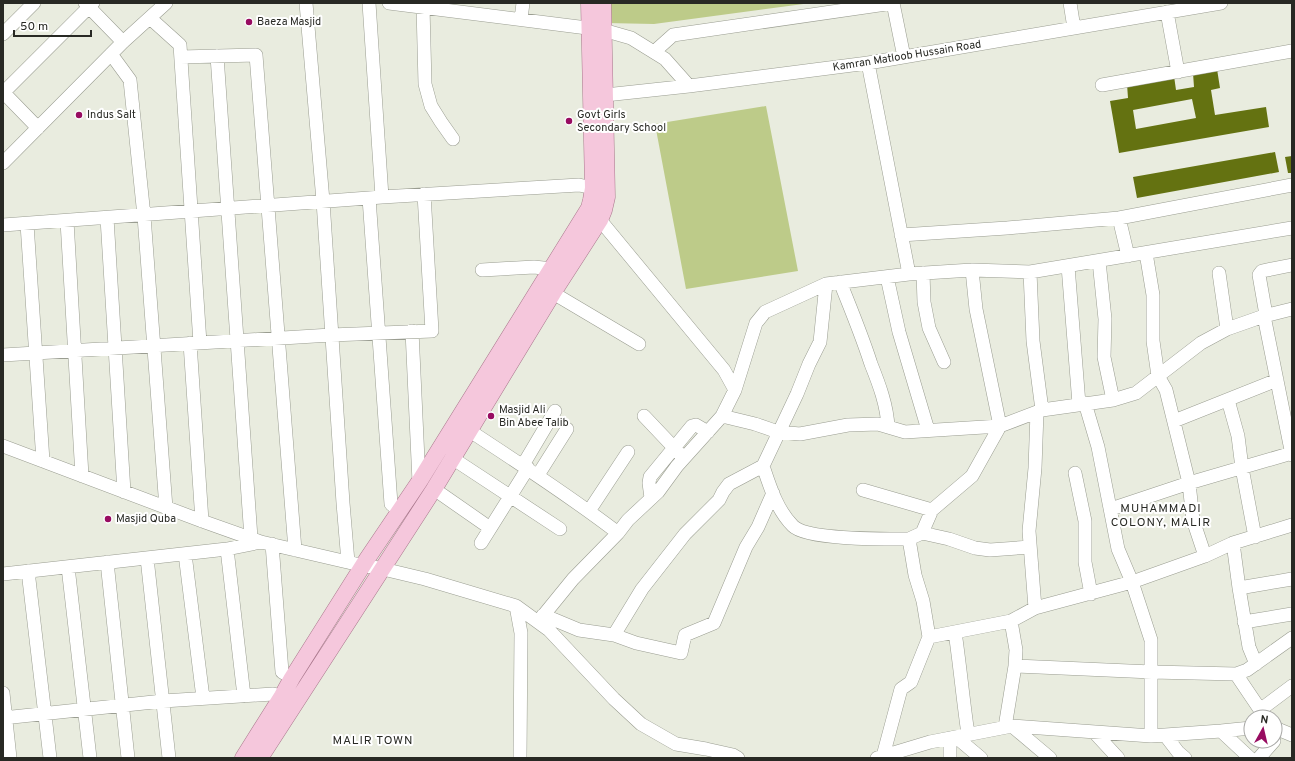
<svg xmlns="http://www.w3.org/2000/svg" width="1295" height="761" font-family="Overpass,sans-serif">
<rect width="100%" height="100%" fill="#e9ecdf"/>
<path fill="#bdcb89" d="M 606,3 L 811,3 L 654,24 L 606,23 Z
M 766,106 L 798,271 L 686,289 L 655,124 Z"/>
<path fill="#647211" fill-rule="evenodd" d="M 1217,69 L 1220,88 L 1211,90 L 1215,115 L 1266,107 L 1269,127 L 1119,153 L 1110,101 L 1128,98 L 1127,84 L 1174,76 L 1176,90 L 1194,87 L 1193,73 ZM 1192,99 L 1196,118 L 1136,129 L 1133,110 Z
M 1275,152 L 1279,172 L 1137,198 L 1133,177 Z
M 1292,156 L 1292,173 L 1288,173 L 1285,157 Z"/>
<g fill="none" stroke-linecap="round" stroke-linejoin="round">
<defs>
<path id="minor" d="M 85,3 L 123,42
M 306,3 L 323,201 L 343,503 L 348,562
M 369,3 L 382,197
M 389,3 L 603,30 L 631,38 L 665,59 L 689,86
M 893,3 L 904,57
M 1070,3 L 1074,28
M 423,7 L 425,84 L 431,106 L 441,122 L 453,139
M 1167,12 L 1178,72
M 150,18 L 180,45 L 200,343
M 521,19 L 523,3
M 3,34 L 34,3
M 654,52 L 673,35 L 893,3
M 111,54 L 130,80 L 144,216 L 166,508
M 217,56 L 251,538
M 181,57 L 256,55 L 295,550
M 868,63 L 909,274
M 1102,85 L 1292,51
M 3,92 L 38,128
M 3,93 L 93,3
M 596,96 L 689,86 L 868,63 L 1221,3
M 3,163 L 123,42 L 166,3
M 369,198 L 391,504 L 400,511
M 107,218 L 124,492
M 1119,218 L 1128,256
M 600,220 L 724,370 L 735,390
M 67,221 L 82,476
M 27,224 L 43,461
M 3,225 L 382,197 L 579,185 L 593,188
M 901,235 L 1007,228 L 1119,218 L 1292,185
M 1146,253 L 1153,295 L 1153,341 L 1158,376 L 1166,390 L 1189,483 L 1193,520 L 1205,556
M 1099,261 L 1105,319 L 1104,357 L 1113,400
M 1068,266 L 1079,404
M 482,270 L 534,267 L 552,269
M 1030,272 L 1033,341 L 1042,410
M 923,273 L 924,302 L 929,328 L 944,362
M 1219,273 L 1227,329
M 887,277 L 899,332 L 928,430
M 840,282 C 851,309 862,336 871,364 C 879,384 887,405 888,427
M 553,293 L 639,344
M 1266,315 L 1259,275 L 1262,271 L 1292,265
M 1264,316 L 1292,455
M 412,331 L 419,482
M 190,343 L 202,521
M 3,355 L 331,335 L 432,331 L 424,194
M 1228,400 L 1238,436 L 1242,468 L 1255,537
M 1085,403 L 1098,447 L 1118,549 L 1132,582 L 1151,640 L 1151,736
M 644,416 L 680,454
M 722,416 L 755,424 L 778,432 L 800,434 L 848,425 L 878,424 L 905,432 L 1000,426 L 1042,410 L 1113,400 L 1136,393 L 1201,343 L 1227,329 L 1264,316 L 1292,309
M 1174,421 L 1277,380
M 470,431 C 520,464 570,496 618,533
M 3,446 L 202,521 L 261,542 L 356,564 L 383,569 L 425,579 L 516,606 L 549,630 L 614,699 L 641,724 L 676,744 L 706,749 L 733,755 L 738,758
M 452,458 L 560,529
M 523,465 L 555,411
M 763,466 C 770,487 777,510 793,526 C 807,540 887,539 909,539
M 1075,473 L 1085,521 L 1085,562 L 1091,594
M 538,475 L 567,429
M 434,489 L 490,528
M 863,490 L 932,510
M 651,498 L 649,483 L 650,477 L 692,426 L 696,425 L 708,432
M 1111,509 L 1189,483 L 1292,453
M 589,511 L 628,452
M 922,533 L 949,539 L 975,548 L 990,550 L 1030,547
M 481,543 L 528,468
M 1233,543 L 1239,588 L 1249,647 L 1256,664
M 272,544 L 282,672 L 292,678
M 227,549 L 244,696
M 185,554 L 203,698
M 147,558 L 169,758
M 107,562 L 128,758
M 68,567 L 90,758
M 28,571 L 50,758
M 3,574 L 227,549 L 261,542
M 1239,588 L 1292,579
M 516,606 L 521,633 L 520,758
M 1035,608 L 1029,531 L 1035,468 L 1037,412
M 543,615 L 579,630 L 614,635 L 636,643 L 681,653 L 685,635 L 714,623 L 746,547 L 758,527 L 773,493
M 538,622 L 573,579 L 618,533 L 628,520 L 658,492 L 677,466 L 722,416 L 735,390 L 756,323 L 765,312 L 826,284 L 909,274 L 972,270 L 1030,272 L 1292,228
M 1244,622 L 1292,614
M 955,632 C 960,666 963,700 968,734
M 614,635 L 642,589 L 685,534 L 719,500 L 723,492 L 729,484 L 763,466 L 797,394 L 809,364 L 820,342 L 826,284
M 929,637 L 1011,621 L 1035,608 L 1132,582 L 1205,556 L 1233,543 L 1292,525
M 1015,666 L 1152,672 L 1236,674 L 1247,670 L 1292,638
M 1236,674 L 1265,717
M 3,693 L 10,758
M 1260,710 L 1292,686
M 3,718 L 163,701 L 273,694 L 282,696
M 1012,726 L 1050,758
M 1005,727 L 1015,666 L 1016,650 L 1011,621
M 1275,728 L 1292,735
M 1221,731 L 1250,758
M 1094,732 L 1118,758
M 1165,735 L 1178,752 L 1185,758
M 956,737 L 981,758
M 883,756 L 901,689 L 911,682 L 929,637 L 923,601 L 915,575 L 909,539 L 922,533 L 932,510 L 972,476 L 1000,426 L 976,309 L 972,270
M 877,758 L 930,742 L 1012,726 L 1151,736 L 1221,731 L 1251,728
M 950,758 L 950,738
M 1259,758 L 1274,741"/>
<path id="major" d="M 243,758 L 282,696 L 292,678 L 367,559 L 419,482 L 589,208 L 591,200 L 593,188 L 589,3
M 260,758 L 434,489 L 553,293 L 600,220 L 604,210 L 607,197 L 603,3"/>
</defs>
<use href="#minor" stroke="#9a9d91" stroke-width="14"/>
<use href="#major" stroke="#a9778c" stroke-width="17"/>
<use href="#minor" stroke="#fff" stroke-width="13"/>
<use href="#major" stroke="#f5c7dc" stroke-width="16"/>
</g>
<g fill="#980c61" stroke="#fff" stroke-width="1.5">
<circle cx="249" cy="22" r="4"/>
<circle cx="79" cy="115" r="4"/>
<circle cx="569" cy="121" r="4"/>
<circle cx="491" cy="416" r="4"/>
<circle cx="108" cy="519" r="4"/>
</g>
<g text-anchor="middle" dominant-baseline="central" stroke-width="4" stroke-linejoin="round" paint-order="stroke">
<g font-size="11" fill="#282924" stroke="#fff" text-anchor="start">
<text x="257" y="22">Baeza Masjid</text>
<text x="87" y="115">Indus Salt</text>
<text x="577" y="115">Govt Girls<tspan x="577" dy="13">Secondary School</tspan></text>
<text x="499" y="410">Masjid Ali<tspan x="499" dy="13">Bin Abee Talib</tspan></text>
<text x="116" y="519">Masjid Quba</text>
</g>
<g font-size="11" fill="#282924" stroke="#fff">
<text transform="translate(907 56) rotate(-9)">Kamran Matloob Hussain Road</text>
</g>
<g font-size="12" letter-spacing="1" fill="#282924" stroke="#fff">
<text x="1161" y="509">MUHAMMADI<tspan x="1161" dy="14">COLONY, MALIR</tspan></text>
<text x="373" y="741">MALIR TOWN</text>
</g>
</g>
<rect width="1295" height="761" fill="none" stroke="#282924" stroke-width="8"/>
<g transform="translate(1263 729) rotate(8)"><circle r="19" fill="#ffffff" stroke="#a9a9a7"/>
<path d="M0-3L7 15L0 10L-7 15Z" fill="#980c61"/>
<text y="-6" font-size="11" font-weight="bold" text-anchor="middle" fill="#282924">N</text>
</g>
<path d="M14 30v6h77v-6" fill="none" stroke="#282924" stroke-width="2"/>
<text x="20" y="30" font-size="12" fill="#282924" stroke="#ffffff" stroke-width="3" paint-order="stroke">50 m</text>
</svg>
